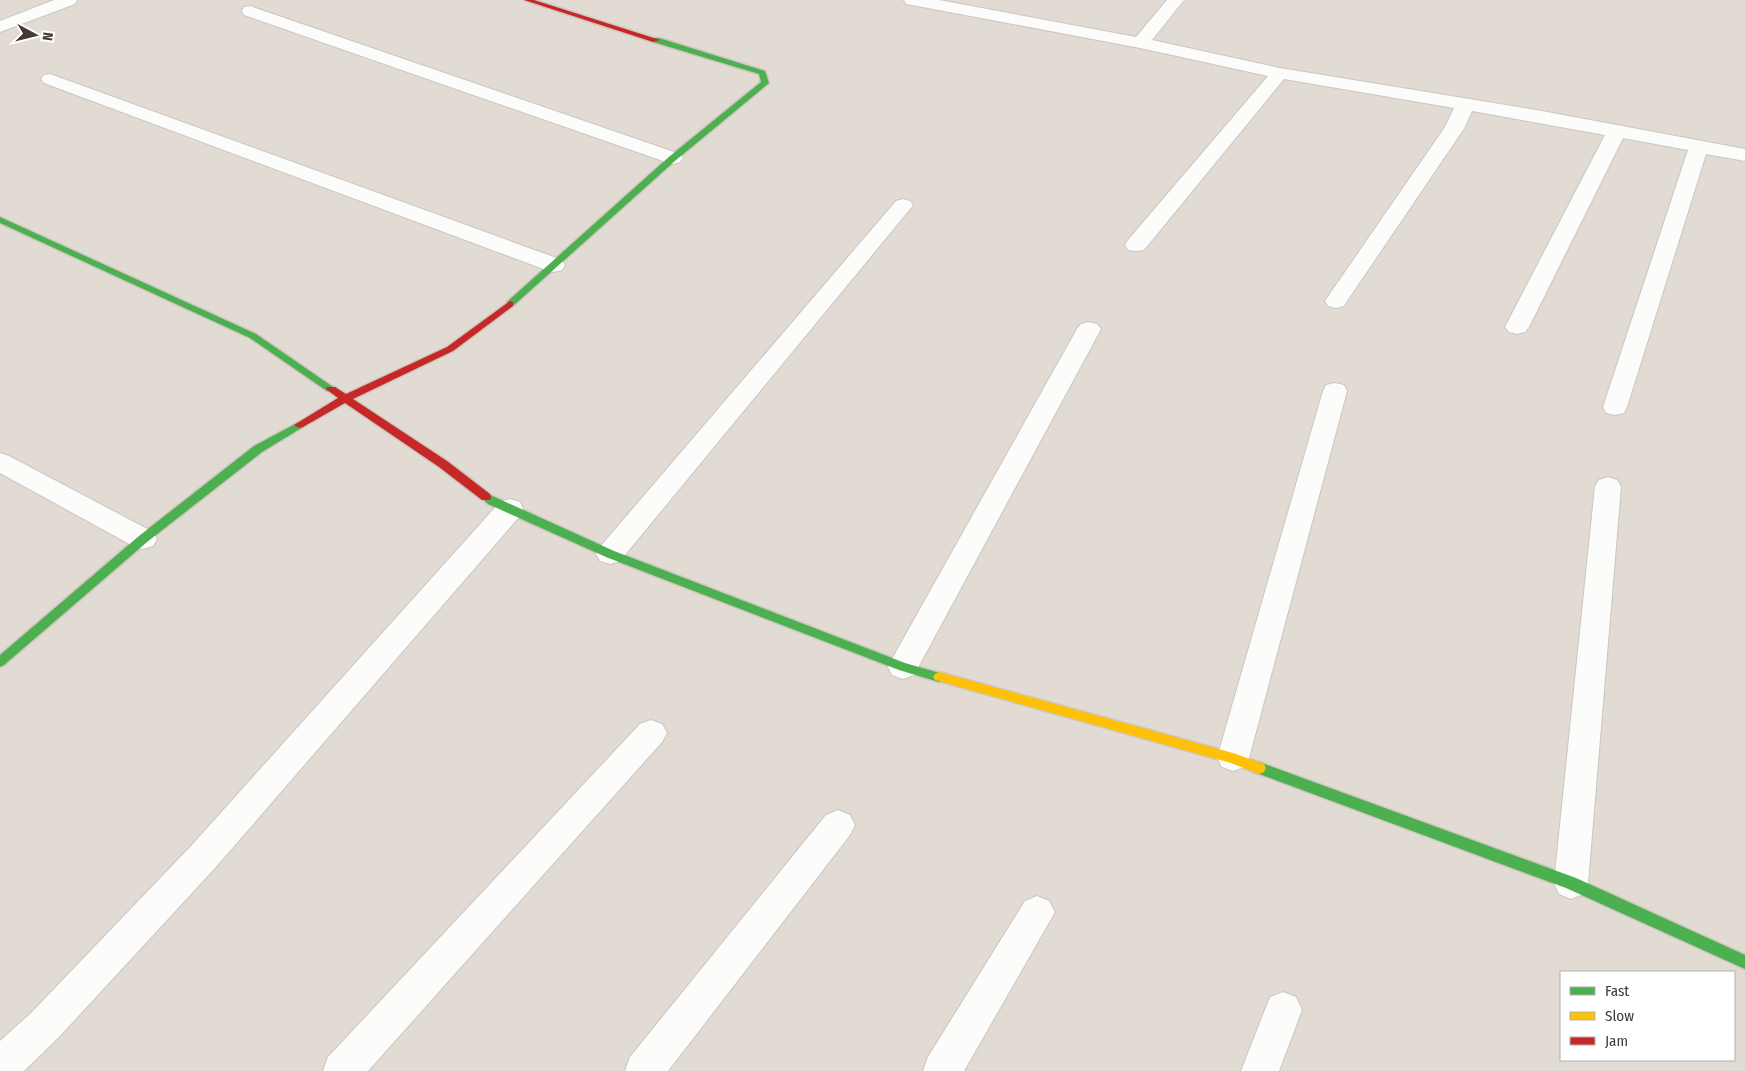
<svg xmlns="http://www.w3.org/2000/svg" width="1745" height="1071" font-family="'Fira Sans Condensed',sans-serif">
<rect width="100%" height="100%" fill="#eeeae6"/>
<path fill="#e2dbd3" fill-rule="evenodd" d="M 0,0 L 1745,0 L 1745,1071 L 0,1071 ZM 1561,972 L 1734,972 L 1734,1060 L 1561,1060 Z"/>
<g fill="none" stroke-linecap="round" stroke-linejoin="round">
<defs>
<path id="street" d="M 54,0 L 77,0 L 75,4 L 0,32 L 0,21 Z
M 904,0 L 939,0 L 1136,37 L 1167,0 L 1184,0 L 1152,40 L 1280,68 L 1542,111 L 1745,149 L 1745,161 L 1706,154 L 1627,407 L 1624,413 L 1615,415 L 1606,413 L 1603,407 L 1688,150 L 1623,138 L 1529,327 L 1525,332 L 1517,334 L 1509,332 L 1505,327 L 1605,135 L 1472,111 L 1465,127 L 1347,301 L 1344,306 L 1336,308 L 1328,306 L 1325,301 L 1445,127 L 1454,108 L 1284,79 L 1144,250 L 1136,251 L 1128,250 L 1125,245 L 1128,240 L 1268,76 L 1140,48 L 912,5 L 906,4 Z
M 250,6 L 680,154 L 683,158 L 680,162 L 673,164 L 666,162 L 244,15 L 242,11 L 244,7 Z
M 50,74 L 562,260 L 565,265 L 562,270 L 554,272 L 546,270 L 44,83 L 41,79 L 44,75 Z
M 903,199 L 910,201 L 913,205 L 910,209 L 620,561 L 610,564 L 600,561 L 596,554 L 600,547 L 896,201 Z
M 1089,322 L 1097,324 L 1101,329 L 914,675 L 903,679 L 892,675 L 888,667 L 892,659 L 1077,329 L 1081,324 Z
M 1335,383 L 1344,385 L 1347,391 L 1249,758 L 1244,767 L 1233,771 L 1222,767 L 1217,758 L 1323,391 L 1326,385 Z
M 0,453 L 9,456 L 153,532 L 157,539 L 153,546 L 143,549 L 133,546 L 0,473 Z
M 1608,477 L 1617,480 L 1621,486 L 1588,883 L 1583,894 L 1571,899 L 1559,894 L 1554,883 L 1595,486 L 1599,480 Z
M 510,499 L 520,502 L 523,509 L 520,516 L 215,868 L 58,1038 L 24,1071 L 0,1071 L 0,1041 L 32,1012 L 191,846 L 500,502 Z
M 651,720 L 662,724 L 667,733 L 662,742 L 368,1071 L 323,1071 L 328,1057 L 640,724 Z
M 838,810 L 850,815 L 855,825 L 850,835 L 668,1071 L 625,1071 L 630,1057 L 826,815 Z
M 1037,896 L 1049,901 L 1055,912 L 964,1071 L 923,1071 L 928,1057 L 1025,901 Z
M 1283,992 L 1296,997 L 1302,1010 L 1279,1071 L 1241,1071 L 1270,997 Z"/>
<path id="fast" d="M 653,38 L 659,38 L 765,71 L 769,83 L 676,160 L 513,306 L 507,306 L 507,302 L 670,156 L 761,82 L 759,74 L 653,42 Z
M 0,217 L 256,334 L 336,389 L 331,392 L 327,391 L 250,338 L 0,223 Z
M 299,422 L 303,423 L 304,425 L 303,427 L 262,452 L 147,542 L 4,665 L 0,667 L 0,655 L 139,536 L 254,446 Z
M 486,493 L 614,551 L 905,663 L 943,674 L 945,677 L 943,680 L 939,682 L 899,670 L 606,557 L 488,504 L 481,497 Z
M 1259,762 L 1576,878 L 1745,955 L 1745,969 L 1566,888 L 1254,772 L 1252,768 L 1254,764 Z"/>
<path id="slow" d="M 939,672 L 1233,753 L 1264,764 L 1266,768 L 1264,772 L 1259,774 L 1231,763 L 935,680 L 933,677 L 935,674 Z"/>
<path id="jam" d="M 524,0 L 534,0 L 660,40 L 653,42 Z
M 510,301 L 513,302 L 513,306 L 453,351 L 353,399 L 447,461 L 490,494 L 491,497 L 490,500 L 482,500 L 439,467 L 345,403 L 303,427 L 299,428 L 294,425 L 338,398 L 326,389 L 327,387 L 335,387 L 346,394 L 447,347 Z"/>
</defs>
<use href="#street" stroke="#cac6c2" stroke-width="2"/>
<use href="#fast" stroke="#cec7be" stroke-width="3"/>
<use href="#slow" stroke="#cec7be" stroke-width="3"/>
<use href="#jam" stroke="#cec7be" stroke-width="3"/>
<use href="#street" fill="#fcfcfb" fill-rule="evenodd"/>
<use href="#fast" fill="#4caf50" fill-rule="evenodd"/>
<use href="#slow" fill="#ffc107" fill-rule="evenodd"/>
<use href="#jam" fill="#c62828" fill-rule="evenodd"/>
</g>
<rect x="1560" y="971" width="175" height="90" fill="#ffffff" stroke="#b3b0ad"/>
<rect x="1570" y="987" width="25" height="8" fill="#4caf50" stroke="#b3b0ad"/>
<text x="1605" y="996" font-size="15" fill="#423a33">Fast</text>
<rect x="1570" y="1012" width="25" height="8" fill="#ffc107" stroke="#b3b0ad"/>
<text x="1605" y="1021" font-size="15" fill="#423a33">Slow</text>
<rect x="1570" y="1037" width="25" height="8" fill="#c62828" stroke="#b3b0ad"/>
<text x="1605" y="1046" font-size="15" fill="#423a33">Jam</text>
<g transform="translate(35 35) rotate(97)" stroke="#ffffff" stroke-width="4" paint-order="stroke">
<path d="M0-4L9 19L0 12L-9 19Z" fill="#423a33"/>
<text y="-8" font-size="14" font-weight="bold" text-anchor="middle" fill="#423a33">N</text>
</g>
</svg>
